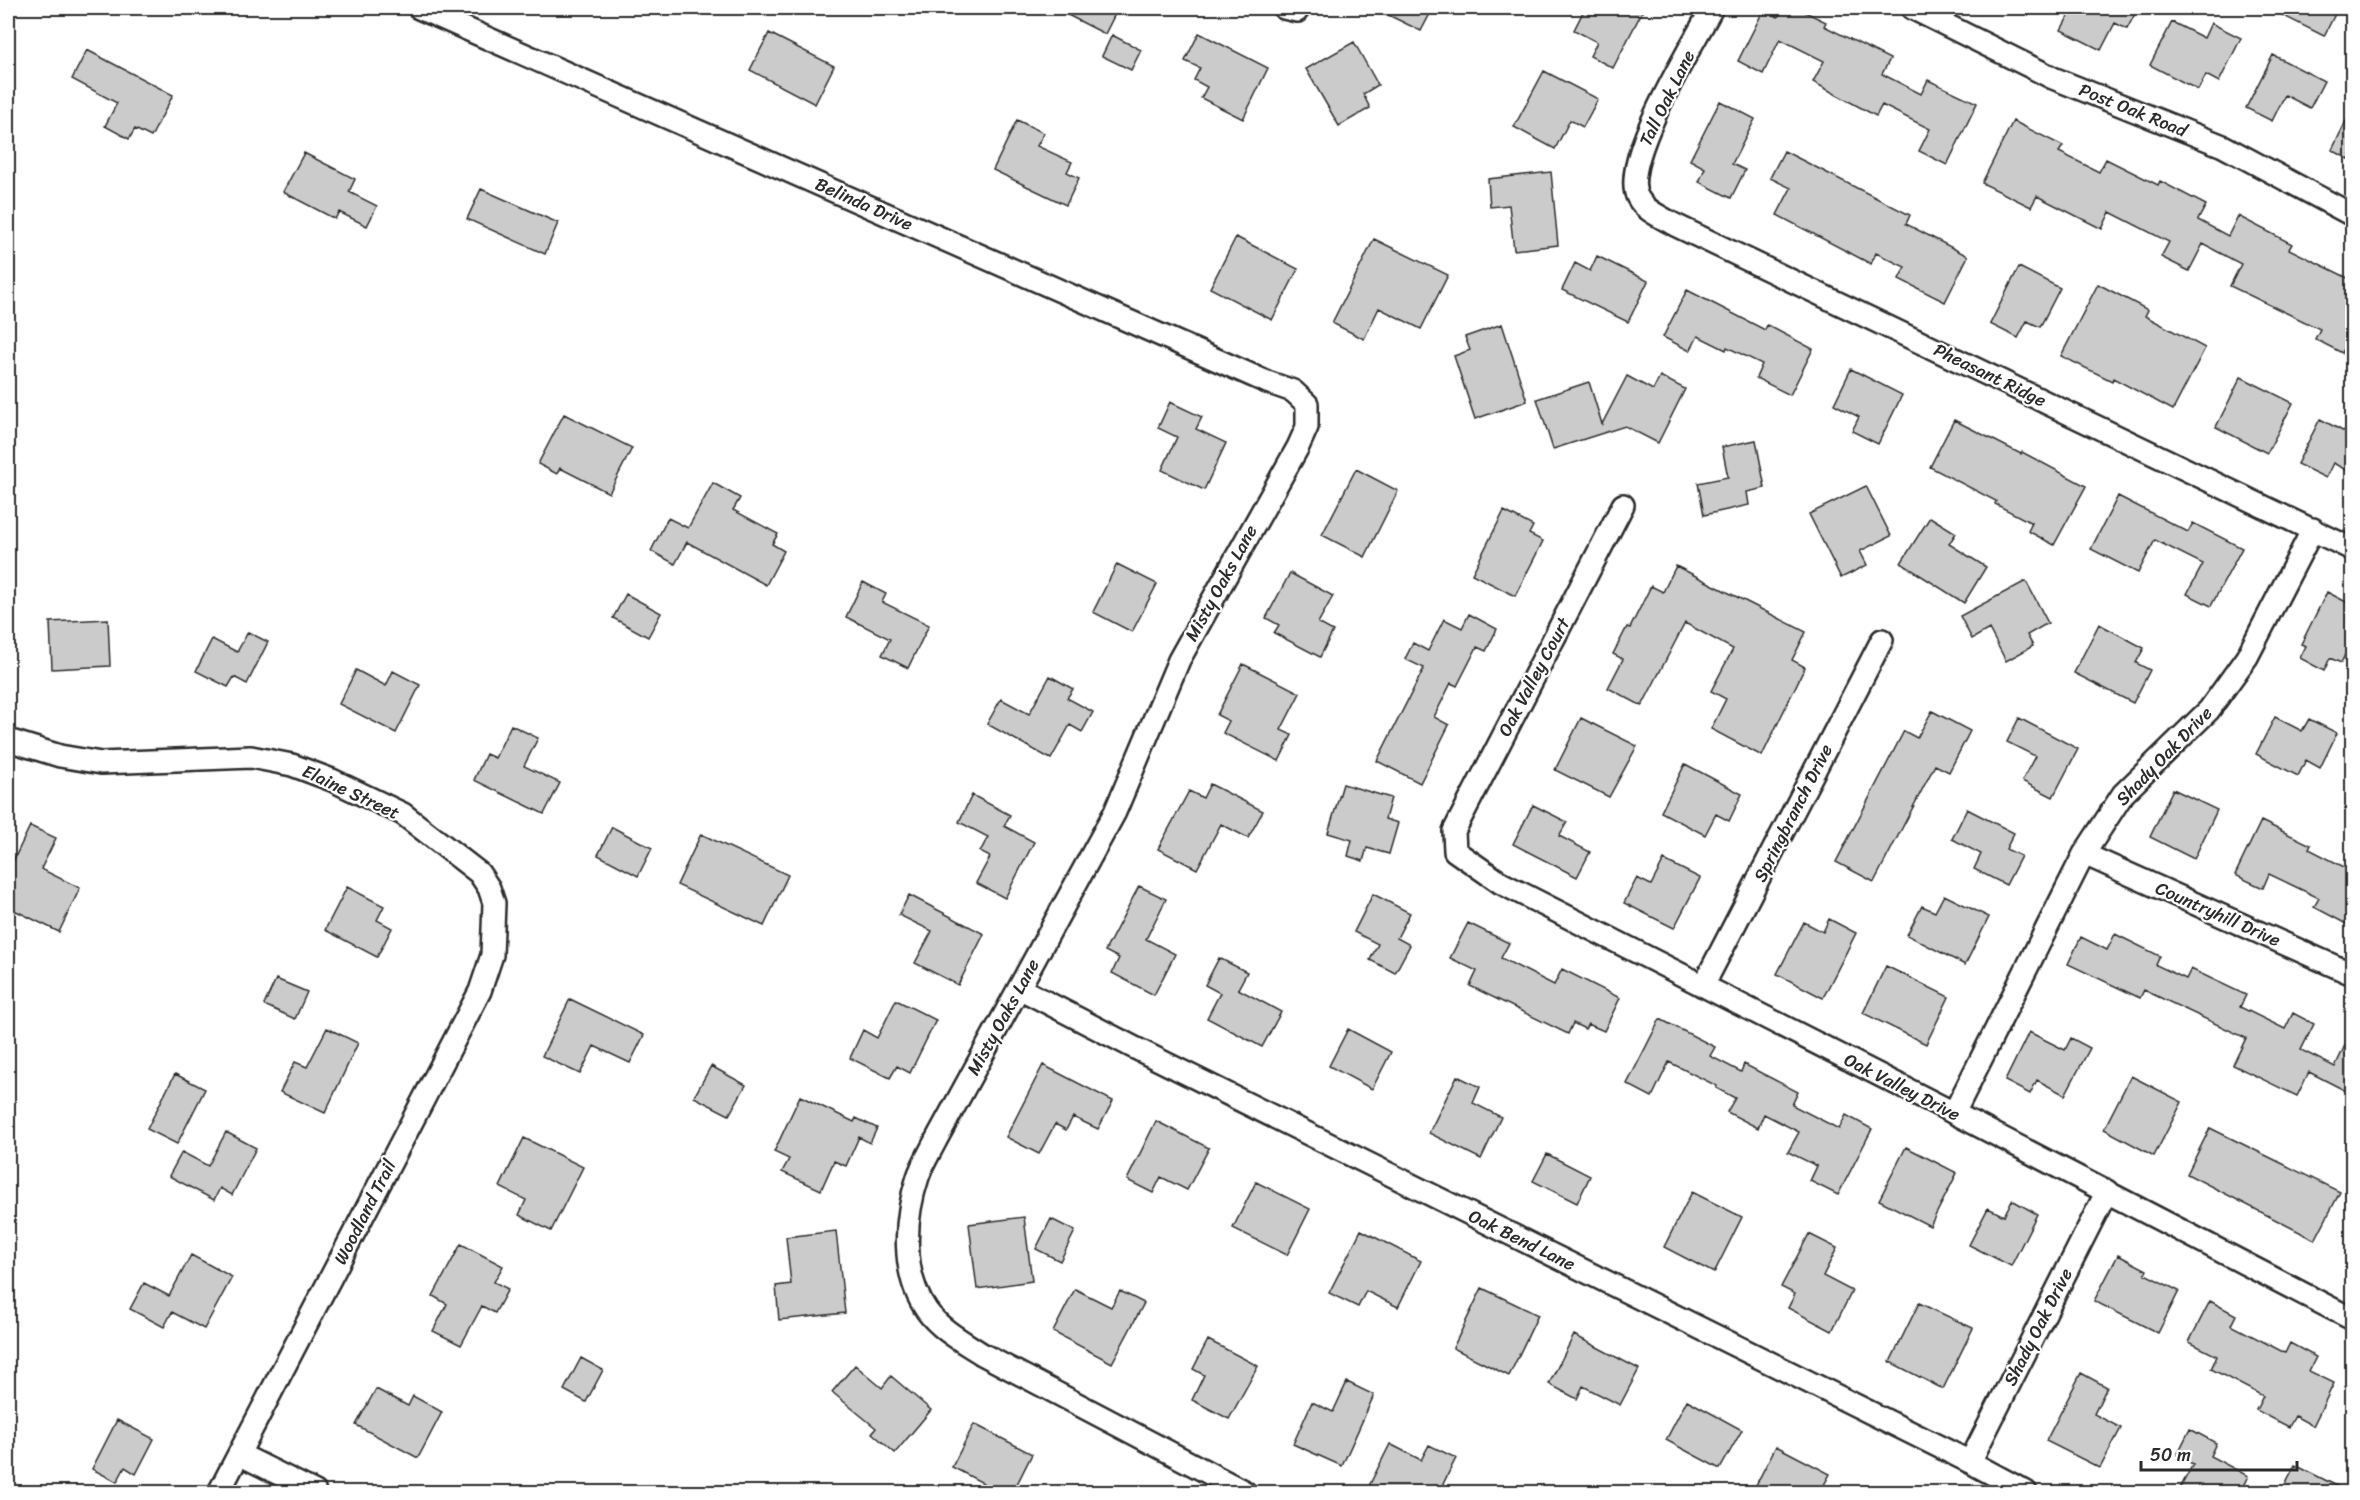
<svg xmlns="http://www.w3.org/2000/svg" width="2360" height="1500" font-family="Sriracha,sans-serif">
<rect width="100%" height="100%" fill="#fff"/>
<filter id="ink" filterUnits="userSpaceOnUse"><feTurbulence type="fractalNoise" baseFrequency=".0167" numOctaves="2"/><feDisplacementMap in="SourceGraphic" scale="12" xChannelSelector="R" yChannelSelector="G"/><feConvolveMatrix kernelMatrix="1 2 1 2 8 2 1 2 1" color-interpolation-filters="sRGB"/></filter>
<g filter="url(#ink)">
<path fill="#cbcbcb" stroke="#2b2b2b" stroke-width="1.5" d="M 1054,8 L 1118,8 L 1105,34 Z
M 1374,8 L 1433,8 L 1421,31 Z
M 1585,8 L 1644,8 L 1613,68 L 1590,56 L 1597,42 L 1574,30 Z
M 1783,8 L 1797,8 L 1826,22 L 1824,26 L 1890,59 L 1882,74 L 1921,94 L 1928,80 L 1977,103 L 1947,165 L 1919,151 L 1930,129 L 1882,105 L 1876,116 L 1813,82 L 1824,61 L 1780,39 L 1763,74 L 1738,61 L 1764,9 L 1778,17 Z
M 2073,8 L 2138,8 L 2127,29 L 2115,23 L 2101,50 L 2061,30 Z
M 2268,8 L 2338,8 L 2324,36 Z
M 2172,22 L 2204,38 L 2211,23 L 2241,38 L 2219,82 L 2206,75 L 2198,90 L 2150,65 Z
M 769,33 L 834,66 L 815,104 L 750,70 Z
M 1199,33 L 1268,68 L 1243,119 L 1201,98 L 1207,87 L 1194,80 L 1200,68 L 1185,61 Z
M 1112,35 L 1141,50 L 1131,70 L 1102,56 Z
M 1354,42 L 1378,85 L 1363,94 L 1370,108 L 1339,126 L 1306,69 Z
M 87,50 L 173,95 L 151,137 L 135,129 L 129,139 L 105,126 L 117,103 L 72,79 Z
M 2273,55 L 2324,81 L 2310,108 L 2285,95 L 2272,121 L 2246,108 Z
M 1544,71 L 1598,99 L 1583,127 L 1570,120 L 1555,149 L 1514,127 Z
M 1720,101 L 1755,119 L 1732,164 L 1745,170 L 1731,198 L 1699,182 L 1705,168 L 1690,160 Z
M 2352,109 L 2352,161 L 2332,150 Z
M 1017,120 L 1044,133 L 1037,146 L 1072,162 L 1067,172 L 1079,178 L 1066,205 L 993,170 Z
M 2013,121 L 2063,146 L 2059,152 L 2099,172 L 2106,159 L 2158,185 L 2160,181 L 2206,205 L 2198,220 L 2228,236 L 2238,216 L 2292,244 L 2289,249 L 2352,280 L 2352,331 L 2342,353 L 2315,339 L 2320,329 L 2230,286 L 2241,264 L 2203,244 L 2189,271 L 2161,257 L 2169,242 L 2110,212 L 2102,229 L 2037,196 L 2031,207 L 1982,183 Z
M 1784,151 L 1910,215 L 1906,224 L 1968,256 L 1945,302 L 1899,279 L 1905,267 L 1876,253 L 1871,264 L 1777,215 L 1791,188 L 1770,178 Z
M 304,153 L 355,179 L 349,192 L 377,206 L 367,226 L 339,212 L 335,219 L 283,192 Z
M 1551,172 L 1558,245 L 1514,250 L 1509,205 L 1490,207 L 1488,179 Z
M 481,189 L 558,223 L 545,254 L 467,219 Z
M 1236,237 L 1298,269 L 1272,320 L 1210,288 Z
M 1374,239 L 1448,275 L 1421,329 L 1379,308 L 1364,339 L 1332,323 Z
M 1597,256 L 1648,281 L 1628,322 L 1562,290 L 1575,263 L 1590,271 Z
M 2019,267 L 2060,288 L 2040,327 L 2027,321 L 2018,338 L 1990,324 Z
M 2098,284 L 2148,310 L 2145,316 L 2205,348 L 2173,410 L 2113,378 L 2112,381 L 2061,356 Z
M 1687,290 L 1765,330 L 1767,325 L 1813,349 L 1790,395 L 1756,378 L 1762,364 L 1727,347 L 1726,350 L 1698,336 L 1690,351 L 1663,337 Z
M 1502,324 L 1527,401 L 1475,419 L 1454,356 L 1470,350 L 1465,337 Z
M 1851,369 L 1902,395 L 1878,444 L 1852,431 L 1859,417 L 1834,404 Z
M 1627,376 L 1653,390 L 1660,376 L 1685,389 L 1658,443 L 1625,426 L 1553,449 L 1537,399 L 1589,382 L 1602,424 Z
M 2241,377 L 2293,403 L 2267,453 L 2216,427 Z
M 1170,402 L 1202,417 L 1196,429 L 1226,443 L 1204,490 L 1162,470 L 1177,437 L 1158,428 Z
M 564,414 L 632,448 L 609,493 L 560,468 L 557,474 L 538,464 Z
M 2320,419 L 2352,436 L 2352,473 L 2333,463 L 2326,478 L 2297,464 Z
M 1954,420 L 2021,454 L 2022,452 L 2086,486 L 2054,545 L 2028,531 L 2032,523 L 1995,504 L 1996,501 L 1930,467 Z
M 1756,440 L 1765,488 L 1747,492 L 1749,505 L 1704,515 L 1698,483 L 1728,477 L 1722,447 Z
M 1356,469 L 1398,491 L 1365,557 L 1322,535 Z
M 713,483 L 740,498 L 733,510 L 778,534 L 772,544 L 784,551 L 766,585 L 687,542 L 675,564 L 651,551 L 668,518 L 688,528 Z
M 1866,486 L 1891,536 L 1860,551 L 1867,565 L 1841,578 L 1809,514 Z
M 2118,496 L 2188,532 L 2193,523 L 2242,548 L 2211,606 L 2187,594 L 2203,564 L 2155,540 L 2138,573 L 2091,549 Z
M 1504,511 L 1533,526 L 1529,534 L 1543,541 L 1515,596 L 1472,574 Z
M 1930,517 L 1956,533 L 1949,544 L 1986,567 L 1964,603 L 1901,563 Z
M 1117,564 L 1157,584 L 1132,632 L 1093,612 Z
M 1676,566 L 1806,632 L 1792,660 L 1805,667 L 1762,756 L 1711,729 L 1726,699 L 1711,691 L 1733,649 L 1685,623 L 1642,706 L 1608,688 L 1623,659 L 1613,654 L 1627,627 L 1630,628 L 1651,586 L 1663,592 Z
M 1290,573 L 1333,596 L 1318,623 L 1333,631 L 1320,657 L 1274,633 L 1279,625 L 1266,618 Z
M 2026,581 L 2048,623 L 2027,635 L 2033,646 L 2006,661 L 1989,629 L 1972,639 L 1960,616 Z
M 863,582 L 886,594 L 882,602 L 929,625 L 908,668 L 882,655 L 890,639 L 846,617 Z
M 2327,592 L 2352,605 L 2352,640 L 2341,663 L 2330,658 L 2324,671 L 2300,658 L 2306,646 L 2301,644 Z
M 626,594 L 661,613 L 648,637 L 613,618 Z
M 1469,614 L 1497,629 L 1486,651 L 1477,647 L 1457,686 L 1451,683 L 1434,717 L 1449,725 L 1420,783 L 1377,761 L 1424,668 L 1405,659 L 1413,643 L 1428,651 L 1444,619 L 1462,628 Z
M 108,619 L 110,666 L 52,669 L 50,622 Z
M 2099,624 L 2144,648 L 2136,663 L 2150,670 L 2133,703 L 2074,673 Z
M 248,632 L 268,642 L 247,684 L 234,677 L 228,687 L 196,671 L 212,639 L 237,652 Z
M 1243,664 L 1300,693 L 1281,730 L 1292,735 L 1279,761 L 1223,733 L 1229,721 L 1217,715 Z
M 356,670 L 386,686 L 393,671 L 420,685 L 396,733 L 339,704 Z
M 1050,676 L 1073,689 L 1067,698 L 1093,712 L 1082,732 L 1070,725 L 1051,759 L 987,724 L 1001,699 L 1029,714 Z
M 1932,711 L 1970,731 L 1949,772 L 1935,765 L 1874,882 L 1836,862 L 1904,731 L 1917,738 Z
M 2275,717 L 2302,731 L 2309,719 L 2337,733 L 2320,768 L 2306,760 L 2298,776 L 2256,754 Z
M 1581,718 L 1637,746 L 1609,797 L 1555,770 Z
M 2019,718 L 2078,749 L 2053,797 L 2022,781 L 2035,756 L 2007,742 Z
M 511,725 L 538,738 L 524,766 L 560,783 L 544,814 L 474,780 L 486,754 L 495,758 Z
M 1685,764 L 1742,794 L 1729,821 L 1716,814 L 1705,835 L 1661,812 Z
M 1210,784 L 1263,811 L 1248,838 L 1221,824 L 1197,869 L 1158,849 L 1189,791 L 1203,798 Z
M 1343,784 L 1391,798 L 1385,819 L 1398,823 L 1389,854 L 1367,848 L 1363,861 L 1348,856 L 1352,840 L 1328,833 Z
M 2173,789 L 2217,810 L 2194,859 L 2150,837 Z
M 972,795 L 1010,815 L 1004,826 L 1034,842 L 1005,898 L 976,883 L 990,857 L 980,852 L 988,837 L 959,822 Z
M 1533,805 L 1567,822 L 1559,836 L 1590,852 L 1577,877 L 1513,844 Z
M 1967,809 L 2014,833 L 2006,849 L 2021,856 L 2006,885 L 1974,869 L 1981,854 L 1952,839 Z
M 2261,821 L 2311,845 L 2309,849 L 2352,871 L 2352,927 L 2314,907 L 2319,898 L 2269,874 L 2263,888 L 2235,875 Z
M 30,826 L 56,838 L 41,869 L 80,888 L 59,932 L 8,907 L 8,872 Z
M 612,827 L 652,848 L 638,876 L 598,855 Z
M 701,834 L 788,875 L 764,926 L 677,885 Z
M 1664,860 L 1700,878 L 1674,928 L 1624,903 L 1637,878 L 1651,885 Z
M 1139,886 L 1166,899 L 1146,939 L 1175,954 L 1154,995 L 1112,973 L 1119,958 L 1105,951 Z
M 347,887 L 384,906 L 377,920 L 392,928 L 377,957 L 325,930 Z
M 1373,894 L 1410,913 L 1397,938 L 1410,945 L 1395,973 L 1370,960 L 1378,944 L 1354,932 Z
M 909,895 L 984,934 L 958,985 L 915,963 L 932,931 L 899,915 Z
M 1944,895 L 1989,917 L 1965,965 L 1907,935 L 1922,906 L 1935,912 Z
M 1829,919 L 1856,933 L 1823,998 L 1777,974 L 1804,922 L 1823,932 Z
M 1468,923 L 1509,943 L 1501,958 L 1554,985 L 1562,969 L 1620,998 L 1604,1031 L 1588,1024 L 1585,1029 L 1573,1023 L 1568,1034 L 1470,986 L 1477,971 L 1450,958 Z
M 2115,934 L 2160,956 L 2156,965 L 2186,979 L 2191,969 L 2246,995 L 2240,1007 L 2285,1029 L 2293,1013 L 2314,1024 L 2301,1050 L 2335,1067 L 2352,1030 L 2352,1094 L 2309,1072 L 2297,1096 L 2233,1065 L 2246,1038 L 2144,990 L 2140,998 L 2068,964 L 2081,937 L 2107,950 Z
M 1219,958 L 1247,972 L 1238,989 L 1281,1012 L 1262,1047 L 1207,1018 L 1220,993 L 1205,985 Z
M 1886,966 L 1949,997 L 1926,1044 L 1863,1013 Z
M 276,979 L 307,992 L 295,1019 L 264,1005 Z
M 570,999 L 644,1035 L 630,1063 L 594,1046 L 580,1074 L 542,1056 Z
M 896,1000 L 936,1020 L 910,1073 L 897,1066 L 890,1078 L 850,1058 L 863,1030 L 877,1038 Z
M 1660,1019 L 1715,1047 L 1710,1056 L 1741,1072 L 1744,1064 L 1798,1092 L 1792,1105 L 1839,1129 L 1846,1115 L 1872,1129 L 1838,1195 L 1810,1181 L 1817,1166 L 1788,1152 L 1799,1132 L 1764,1114 L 1758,1128 L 1727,1112 L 1735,1098 L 1716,1088 L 1717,1086 L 1669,1062 L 1652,1097 L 1627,1084 Z
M 327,1028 L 358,1043 L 325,1113 L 280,1092 L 295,1062 L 307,1067 Z
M 1348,1029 L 1391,1052 L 1372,1089 L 1329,1066 Z
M 2029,1032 L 2065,1050 L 2071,1038 L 2090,1048 L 2065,1095 L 2037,1080 L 2030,1094 L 2005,1081 Z
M 1043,1065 L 1113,1101 L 1098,1129 L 1073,1117 L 1066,1130 L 1055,1124 L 1039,1154 L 1006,1137 Z
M 711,1066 L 746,1085 L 729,1115 L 694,1097 Z
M 175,1074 L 205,1089 L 177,1144 L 147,1129 Z
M 1457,1076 L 1480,1087 L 1473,1103 L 1501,1117 L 1481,1159 L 1429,1133 Z
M 2131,1076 L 2182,1102 L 2154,1156 L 2104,1129 Z
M 800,1096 L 854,1122 L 856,1118 L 877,1128 L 870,1143 L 859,1137 L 846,1166 L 834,1161 L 821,1190 L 782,1172 L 789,1159 L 774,1152 Z
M 1156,1121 L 1209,1148 L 1187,1190 L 1161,1177 L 1153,1193 L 1127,1180 Z
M 2210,1128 L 2340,1192 L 2315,1240 L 2187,1174 Z
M 226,1132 L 256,1148 L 232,1195 L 220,1188 L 214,1200 L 169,1176 L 182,1152 L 208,1166 Z
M 524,1138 L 583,1167 L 551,1231 L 519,1215 L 526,1200 L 500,1187 Z
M 1906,1147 L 1957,1173 L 1930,1226 L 1879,1200 Z
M 1547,1154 L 1590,1176 L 1577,1203 L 1533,1181 Z
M 1256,1182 L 1310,1209 L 1287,1255 L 1233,1228 Z
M 1692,1192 L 1742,1217 L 1714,1273 L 1664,1247 Z
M 2012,1200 L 2037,1214 L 2011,1266 L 1969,1245 L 1988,1208 L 2004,1216 Z
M 1024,1217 L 1032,1281 L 977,1289 L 969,1224 Z
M 1051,1219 L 1075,1231 L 1060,1261 L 1036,1249 Z
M 1361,1230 L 1421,1261 L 1398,1307 L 1366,1291 L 1358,1307 L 1329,1293 Z
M 836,1231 L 845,1313 L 779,1320 L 776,1286 L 791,1284 L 786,1237 Z
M 1809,1234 L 1837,1248 L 1823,1276 L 1852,1291 L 1832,1331 L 1788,1308 L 1795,1294 L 1781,1287 Z
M 461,1244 L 503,1266 L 494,1282 L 508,1289 L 495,1313 L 482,1306 L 461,1345 L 433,1331 L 447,1304 L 433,1296 Z
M 191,1255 L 232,1277 L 204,1329 L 172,1312 L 164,1327 L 130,1309 L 144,1283 L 169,1296 Z
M 2118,1255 L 2147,1270 L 2145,1274 L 2179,1291 L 2158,1333 L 2094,1301 Z
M 1482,1288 L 1538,1315 L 1509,1376 L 1453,1348 Z
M 1075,1289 L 1111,1307 L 1120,1291 L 1144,1303 L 1112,1363 L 1053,1332 Z
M 2210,1301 L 2236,1315 L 2231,1325 L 2285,1353 L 2290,1343 L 2316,1357 L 2309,1371 L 2334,1383 L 2313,1426 L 2295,1416 L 2289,1427 L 2256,1410 L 2263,1396 L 2211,1369 L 2217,1356 L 2189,1342 Z
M 1919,1303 L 1973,1328 L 1943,1389 L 1890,1362 Z
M 1574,1335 L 1639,1369 L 1620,1405 L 1583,1386 L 1577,1399 L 1549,1384 Z
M 1208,1340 L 1258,1366 L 1229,1419 L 1192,1400 L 1204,1375 L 1193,1369 Z
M 581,1358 L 603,1370 L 586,1402 L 564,1390 Z
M 855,1365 L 882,1388 L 891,1376 L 931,1410 L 895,1453 L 872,1433 L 876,1428 L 832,1392 Z
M 2081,1373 L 2107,1387 L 2094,1414 L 2121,1428 L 2100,1468 L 2046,1441 Z
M 1347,1382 L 1374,1395 L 1342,1466 L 1293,1444 L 1312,1402 L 1333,1412 Z
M 376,1389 L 408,1406 L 413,1396 L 442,1412 L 418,1458 L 356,1425 Z
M 1687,1400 L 1742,1430 L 1720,1469 L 1666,1440 Z
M 117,1420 L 154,1439 L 136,1474 L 125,1467 L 117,1482 L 92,1469 Z
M 974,1424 L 1032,1454 L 1013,1492 L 978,1492 L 983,1483 L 952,1467 Z
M 2190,1429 L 2216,1443 L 2210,1456 L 2248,1476 L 2240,1492 L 2178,1492 L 2193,1464 L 2177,1455 Z
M 1390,1444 L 1421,1460 L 1429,1445 L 1456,1458 L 1439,1492 L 1383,1492 L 1369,1486 Z
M 1776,1446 L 1830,1474 L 1820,1492 L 1766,1492 L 1755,1487 Z
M 2295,1465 L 2349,1492 L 2281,1492 Z"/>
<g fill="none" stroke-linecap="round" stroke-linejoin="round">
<defs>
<path id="street" d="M 419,8 L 1267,382 L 1293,391 L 1307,404 L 1307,427 L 1298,447 L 1179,660 L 1115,812 L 936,1140 C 930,1152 922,1165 918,1177 C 904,1219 901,1274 927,1311 C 941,1330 962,1341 982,1354 L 1245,1492
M 1284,8 L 1297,11 L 1299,8
M 1712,8 C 1694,43 1618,163 1638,198 C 1645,211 1663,218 1675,225 L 2352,549
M 1912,8 L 2053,78 L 2223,146 L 2352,215
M 1623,505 L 1454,831 L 1455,851 L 1501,883 L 1954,1113 L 2352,1319
M 8,740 L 60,756 L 101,763 L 251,757 L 292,765 L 332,780 L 403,814 L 479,873 L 489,888 L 494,903 L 492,955 L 480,991 L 219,1492
M 2084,854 L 2352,974
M 1703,986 L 1882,640
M 1019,988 L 1133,1047 L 1970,1462 L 2026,1492
M 1954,1113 L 2084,854 L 2123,794 L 2209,710 L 2247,657 L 2313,529
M 239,1454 L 315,1492
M 1970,1462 L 2107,1191"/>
</defs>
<use href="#street" stroke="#2b2b2b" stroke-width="26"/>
<use href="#street" stroke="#fff" stroke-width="21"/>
</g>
</g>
<g text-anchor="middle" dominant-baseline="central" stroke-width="4.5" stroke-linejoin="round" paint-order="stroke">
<g font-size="18" fill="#2b2b2b" stroke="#fff">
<text transform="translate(1667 98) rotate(-64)">Tall Oak Lane</text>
<text transform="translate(2133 110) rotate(22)">Post Oak Road</text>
<text transform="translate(864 204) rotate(24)">Belinda Drive</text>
<text transform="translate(1990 375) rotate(26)">Pheasant Ridge</text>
<text transform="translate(1221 583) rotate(-61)">Misty Oaks Lane</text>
<text transform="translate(1534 677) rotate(-62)">Oak Valley Court</text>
<text transform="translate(2164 756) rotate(-46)">Shady Oak Drive</text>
<text transform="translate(351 792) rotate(25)">Elaine Street</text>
<text transform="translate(1793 813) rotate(-63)">Springbranch Drive</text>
<text transform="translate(2218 914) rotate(24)">Countryhill Drive</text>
<text transform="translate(1003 1017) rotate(-61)">Misty Oaks Lane</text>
<text transform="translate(1902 1087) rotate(27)">Oak Valley Drive</text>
<text transform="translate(365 1212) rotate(-63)">Woodland Trail</text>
<text transform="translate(1522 1240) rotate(26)">Oak Bend Lane</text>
<text transform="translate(2038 1327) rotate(-63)">Shady Oak Drive</text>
</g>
</g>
<rect width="2360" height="1500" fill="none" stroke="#fff" stroke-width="30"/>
<rect x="15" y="15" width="2330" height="1470" fill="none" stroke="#2b2b2b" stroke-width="2" filter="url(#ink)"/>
<path d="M2141 1461v9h156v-9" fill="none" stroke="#2b2b2b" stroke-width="3"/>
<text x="2150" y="1461" font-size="18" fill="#2b2b2b" stroke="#ffffff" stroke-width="4.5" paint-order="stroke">50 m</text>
</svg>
